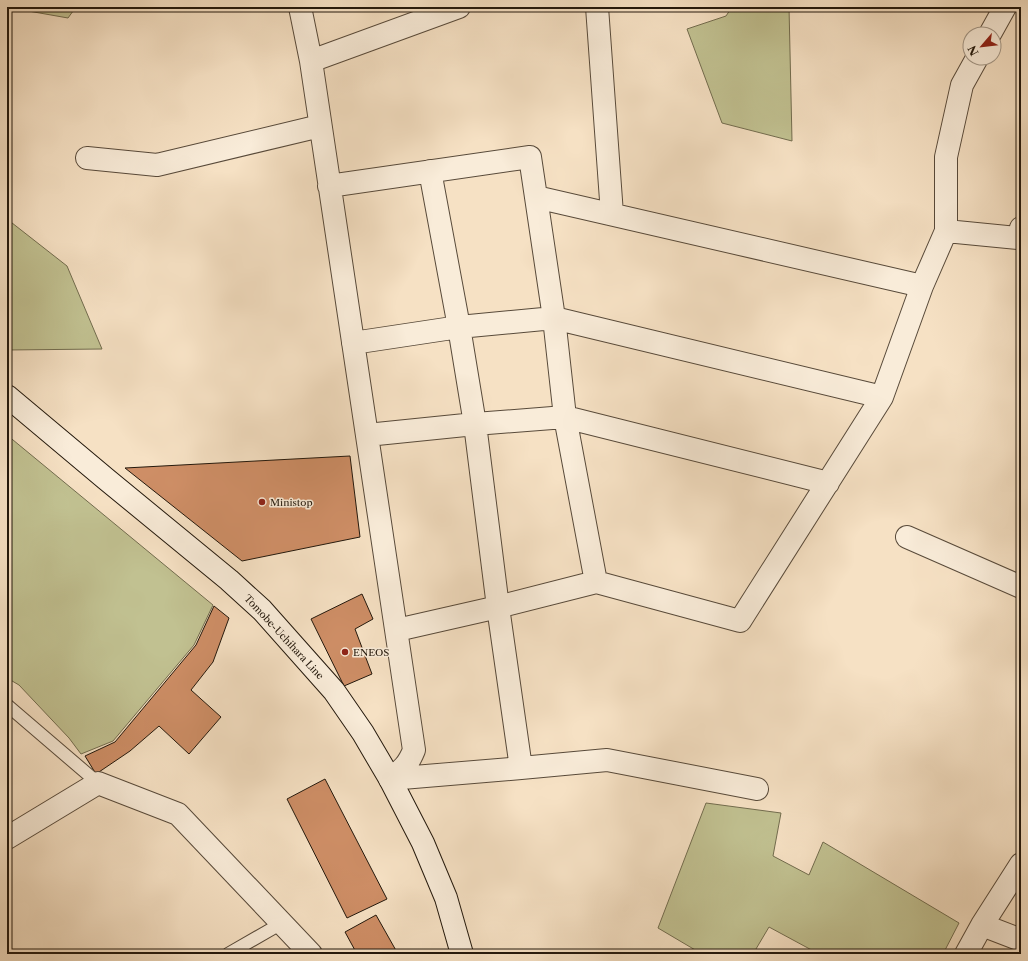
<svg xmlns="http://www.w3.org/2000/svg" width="1028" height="961" font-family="'Libre Caslon Text',serif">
<rect width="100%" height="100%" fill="#f6e1c4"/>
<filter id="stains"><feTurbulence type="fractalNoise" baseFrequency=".005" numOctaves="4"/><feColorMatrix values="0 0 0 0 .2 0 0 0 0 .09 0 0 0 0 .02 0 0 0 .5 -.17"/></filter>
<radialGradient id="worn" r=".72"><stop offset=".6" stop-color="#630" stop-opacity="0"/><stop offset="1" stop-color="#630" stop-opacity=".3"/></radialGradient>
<path fill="#c1c191" stroke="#726c4e" d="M 17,7 L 76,7 L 68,18 L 17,9 Z
M 732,7 L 789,7 L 792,141 L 722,123 L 687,29 L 726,16 Z
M 7,219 L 67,266 L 102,349 L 7,350 Z
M 7,435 L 213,605 L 194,645 L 113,741 L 81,754 L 69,738 L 19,685 L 7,678 Z
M 706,803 L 781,813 L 773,856 L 809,875 L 823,842 L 959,923 L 943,954 L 819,954 L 769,927 L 753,954 L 702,954 L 658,928 Z"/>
<path fill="#ce8e66" stroke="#23180c" d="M 350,456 L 360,537 L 242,561 L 125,468 Z
M 362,594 L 373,619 L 355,629 L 372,674 L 344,686 L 311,619 Z
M 214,606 L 229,618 L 213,662 L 191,690 L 221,717 L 189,754 L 159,726 L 130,751 L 96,774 L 85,756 L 115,742 L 196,645 Z
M 325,779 L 387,899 L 347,918 L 287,799 Z
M 376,915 L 398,954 L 357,954 L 345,932 Z"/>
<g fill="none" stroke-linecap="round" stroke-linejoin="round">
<defs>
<path id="lane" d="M 7,705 L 98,783
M 228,954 L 282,923"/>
<path id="street" d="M 300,7 L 311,61 L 414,750 C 408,765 403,769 390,779
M 597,7 L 612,214
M 990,34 L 1005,7
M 311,61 L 459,7
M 87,158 L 157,165 L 320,126
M 430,171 L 459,327 L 475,424 L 498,607 L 521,768
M 329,186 L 530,157 L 554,318 L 565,417 L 596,582
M 536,197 L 922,286
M 946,231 L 1018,238 L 1021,228
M 353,343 L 459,327 L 554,318 L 882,397
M 367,435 L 475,424 L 565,417 L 828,483
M 907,537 L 1021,587
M 397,630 L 498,607 L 596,582 L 740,621 L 882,397 L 922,286 L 946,231 L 946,157 L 962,85 L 977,58
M 390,779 L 521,768 L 607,760 L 757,789
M 7,838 L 98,783 L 178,814 L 311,954
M 982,925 L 1021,940
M 966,954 L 982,925 L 1021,864"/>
<path id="secondary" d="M 7,396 L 106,479 L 229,580 L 262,610 L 334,691 L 363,733 L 390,779 L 423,843 L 446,898 L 462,954"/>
</defs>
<use href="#lane" stroke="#584a3a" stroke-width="14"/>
<use href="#street" stroke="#584a3a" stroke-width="24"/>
<use href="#secondary" stroke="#23180c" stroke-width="24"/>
<use href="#lane" stroke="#f9ecd9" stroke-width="12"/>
<use href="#street" stroke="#f9ecd9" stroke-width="22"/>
<use href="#secondary" stroke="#f9ecd9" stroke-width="22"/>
</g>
<g fill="#8f2418" stroke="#f9ecd9" stroke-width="1.5">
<circle cx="262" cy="502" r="4"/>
<circle cx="345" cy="652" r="4"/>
</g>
<g text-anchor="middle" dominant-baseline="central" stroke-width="3" stroke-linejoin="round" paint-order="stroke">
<g font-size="10" fill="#23180c" stroke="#f9ecd9" text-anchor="start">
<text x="270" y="502">Ministop</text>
<text x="353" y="652">ENEOS</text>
</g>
<g font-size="10" fill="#23180c" stroke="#f9ecd9">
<text transform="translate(284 637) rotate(47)">Tomobe-Uchihara Line</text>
</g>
</g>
<rect width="1028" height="961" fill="none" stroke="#f6e1c4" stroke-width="24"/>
<rect x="8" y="8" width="1012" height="945" fill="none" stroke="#23180c" stroke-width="2"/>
<rect x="12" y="12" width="1004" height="937" fill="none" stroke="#23180c"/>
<g transform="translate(982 46) rotate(242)"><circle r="19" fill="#f9ecd9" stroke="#a39787"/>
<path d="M0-3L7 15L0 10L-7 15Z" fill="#8f2418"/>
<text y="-6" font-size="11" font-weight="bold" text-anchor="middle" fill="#23180c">N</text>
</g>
<rect width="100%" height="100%" filter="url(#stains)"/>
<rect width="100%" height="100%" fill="url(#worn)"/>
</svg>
